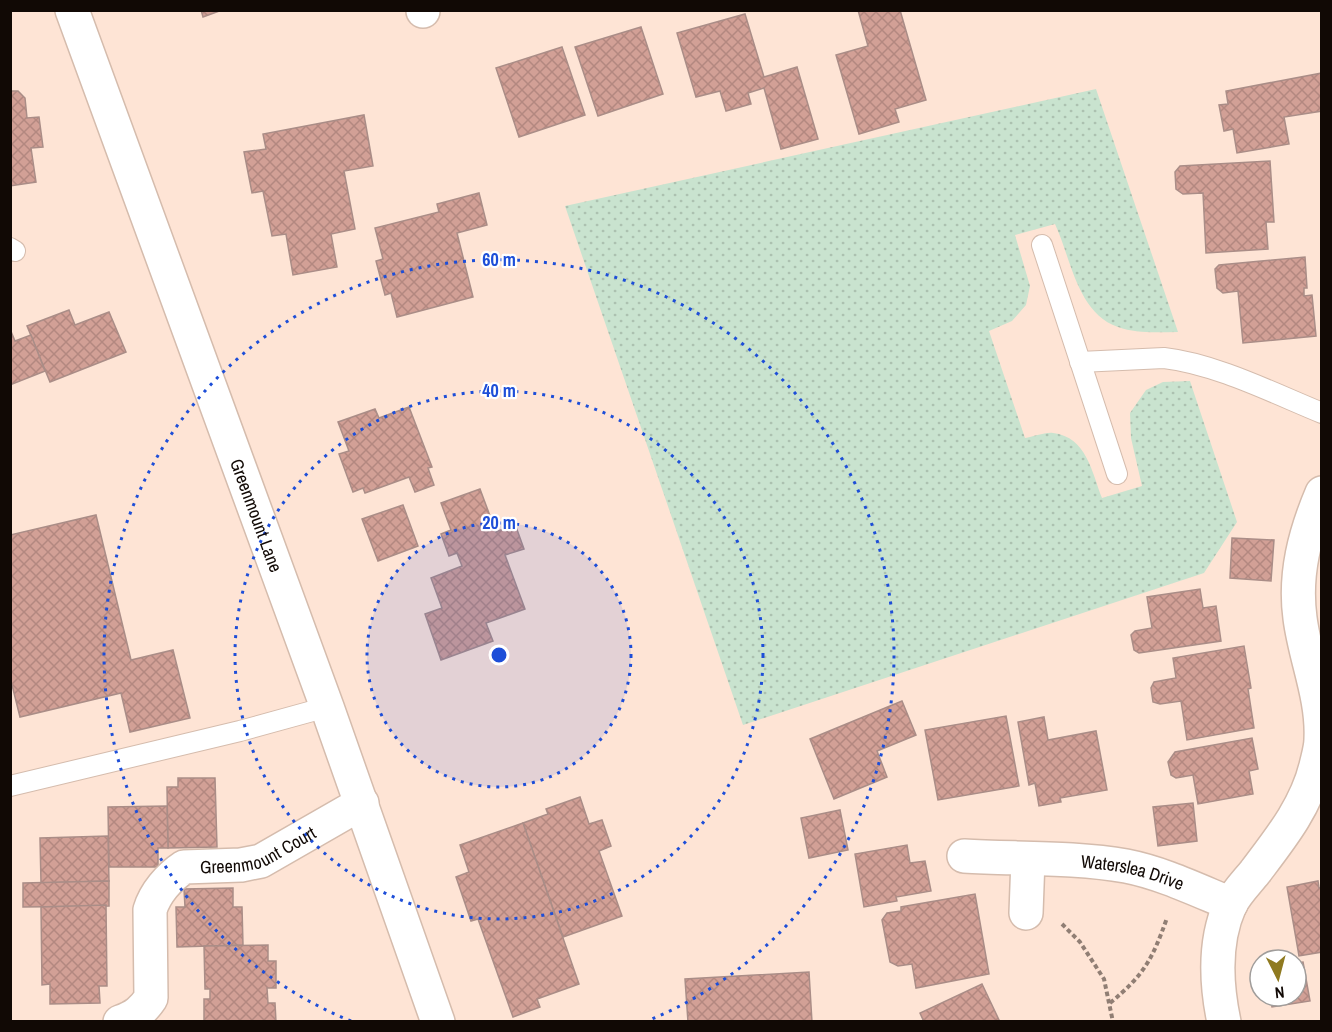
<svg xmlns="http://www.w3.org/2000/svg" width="1332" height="1032" font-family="'Archivo Narrow',sans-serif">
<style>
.grass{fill:url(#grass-dots)}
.building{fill:url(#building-cross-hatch);stroke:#aa8d87;stroke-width:1.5}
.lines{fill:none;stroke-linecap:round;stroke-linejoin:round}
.service-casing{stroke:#d5bcad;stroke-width:22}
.minor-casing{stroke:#d5bcad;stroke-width:36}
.tertiary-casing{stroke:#d5bcad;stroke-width:36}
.path{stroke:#907e74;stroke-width:4;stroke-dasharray:4.5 3;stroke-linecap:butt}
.service{stroke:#fff;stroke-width:20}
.minor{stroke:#fff;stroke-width:33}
.tertiary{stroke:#fff;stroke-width:33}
.ring{fill:none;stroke:#1d4ed8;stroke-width:3;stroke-dasharray:3 6}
.labels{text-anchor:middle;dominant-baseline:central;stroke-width:4.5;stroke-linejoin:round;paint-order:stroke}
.street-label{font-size:18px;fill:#110905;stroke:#fff}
.centre{fill:#1d4ed8;stroke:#fff;stroke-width:3}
.ring-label{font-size:18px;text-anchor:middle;font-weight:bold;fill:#1d4ed8;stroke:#fff;stroke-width:4.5;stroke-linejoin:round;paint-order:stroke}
</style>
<defs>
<pattern id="grass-dots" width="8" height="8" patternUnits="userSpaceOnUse" patternTransform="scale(1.5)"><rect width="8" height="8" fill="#c9e3cf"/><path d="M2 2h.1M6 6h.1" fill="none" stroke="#acc1b0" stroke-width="1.8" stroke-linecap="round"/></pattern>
<pattern id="building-cross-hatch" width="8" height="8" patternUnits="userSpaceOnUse" patternTransform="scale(1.5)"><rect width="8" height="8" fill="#d2a096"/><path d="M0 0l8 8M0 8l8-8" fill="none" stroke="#b38880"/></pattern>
</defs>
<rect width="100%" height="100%" fill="#fee4d5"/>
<path class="grass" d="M1096,89L1178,332C1158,332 1137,334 1118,327C1077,313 1071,258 1055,224L1015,235L1030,286L1026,305L1012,321L989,331L1025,438C1033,437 1045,432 1053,433C1087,437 1092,473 1102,498L1142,486L1131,438L1130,413L1146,390L1163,382L1190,381L1237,522L1204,573L743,725L565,206Z"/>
<g class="building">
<path d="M201,10H222L203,17Z"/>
<path d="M858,10H900L926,100L895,109L899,122L859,134L836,55L868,46Z"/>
<path d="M745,14L764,77L797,67L818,139L781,149L764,88L748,93L751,104L726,111L720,91L696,97L677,33Z"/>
<path d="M641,27L663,94L598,116L575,47Z"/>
<path d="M562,47L585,115L519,137L496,68Z"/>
<path d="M1322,73V111L1284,117L1289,144L1237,153L1233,129L1224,131L1219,105L1228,104L1226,91Z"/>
<path d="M10,91H18L25,98L27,118L39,117L43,147L31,148L36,182L10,186Z"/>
<path d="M364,115L373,166L344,171L355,229L331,234L337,267L293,275L286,234L272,236L263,191L252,193L244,152L266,149L263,134Z"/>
<path d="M1270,161L1274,222H1266L1268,249L1206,253L1203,193L1183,194L1176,189L1175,172L1180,166Z"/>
<path d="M479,193L487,225L457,233L473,297L397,317L391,293L385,295L376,261L383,259L375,228L439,212L437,204Z"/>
<path d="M1305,257L1307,288H1304V296L1312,295L1316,336L1243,343L1238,291L1223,293L1217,288L1215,269L1219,265Z"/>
<path d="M69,310L75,325L109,312L126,352L50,382L27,326Z"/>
<path d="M10,329L15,341L31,335L45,371L10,385Z"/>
<path d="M409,407L432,467L428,468L434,485L415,492L409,477L365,493L363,488L353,492L339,454L349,451L338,422L375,409L379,418Z"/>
<path d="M480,489L496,532L515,524L524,549L505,555L525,609L486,623L493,641L441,660L425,614L442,608L431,578L462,566L457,553L449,556L441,534L451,530L441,503Z"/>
<path d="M403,505L418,546L378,561L362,519Z"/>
<path d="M96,515L131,660L173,650L190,718L130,732L121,693L20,717L10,677V535Z"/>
<path d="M1232,538L1274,540L1271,581L1230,578Z"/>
<path d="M1200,589L1203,608L1216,606L1221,641L1139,653L1134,650L1131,635L1135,631L1152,628L1147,597Z"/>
<path d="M1244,646L1251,688L1248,689L1254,728L1187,740L1181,701L1160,704L1153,702L1151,688L1154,682L1176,678L1173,658Z"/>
<path d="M902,701L916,735L877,751L887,777L834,799L810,739Z"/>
<path d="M1006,716L1019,786L938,800L925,730Z"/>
<path d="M1044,717L1048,740L1096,731L1107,790L1060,798L1061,802L1039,806L1035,783L1029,785L1018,722Z"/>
<path d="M1252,738L1258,769L1249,771L1253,794L1198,804L1193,775L1176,778L1171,775L1168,762L1175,752Z"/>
<path d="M178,778H215L217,847L168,848L167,787H178Z"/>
<path d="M580,797L589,824L602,820L611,846L599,851L622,916L563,937L523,823L548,814L546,809Z"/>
<path d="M1193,803L1197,841L1158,846L1153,807Z"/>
<path d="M167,806L168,848H158V867H109L108,807Z"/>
<path d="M840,810L848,850L809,858L801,818Z"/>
<path d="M523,823L579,984L537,999L540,1007L513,1017L478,919L471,921L456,877L469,872L460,845Z"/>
<path d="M108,836L109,881L41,883L40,838Z"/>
<path d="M907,845L910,863L925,861L931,891L896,897L897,901L864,907L855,854Z"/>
<path d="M109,881V906L23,907V883Z"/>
<path d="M1318,881L1319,888L1322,887V952L1299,956L1287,887Z"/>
<path d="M233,888V907H242L243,945L177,947L176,907H185L184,889Z"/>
<path d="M975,894L989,974L916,988L912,964L898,966L890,962L882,920L887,913L901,911V907Z"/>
<path d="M106,905L107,986H99L100,1003L50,1004V984L42,985L41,907Z"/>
<path d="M268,945V961H276V988H267L268,1003H275L276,1022H204V999H210V989H205L204,946Z"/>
<path d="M1303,962L1310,1001L1272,1007L1270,996H1296V963Z"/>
<path d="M809,972L812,1022H688L685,979Z"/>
<path d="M982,984L1000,1022H924L920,1013Z"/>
</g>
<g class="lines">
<g class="service-casing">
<g id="service">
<path d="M1042,245L1117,474"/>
<path d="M10,248L15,251"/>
<path d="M1080,362L1164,358C1216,364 1273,393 1322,413"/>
<path d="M10,786L240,731L327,707"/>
</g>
</g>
<g class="minor-casing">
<g id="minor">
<path d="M423,10V11"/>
<path id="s1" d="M964,856C1015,859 1076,857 1126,866C1162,873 1197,890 1231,904"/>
<path d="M1026,913L1028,859"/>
<path id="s2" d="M120,1022C135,1017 143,1010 151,998L150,910C155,893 169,877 184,867L241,865L261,861L362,803"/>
<path d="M1224,1022C1216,984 1214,941 1230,905C1236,893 1247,882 1255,872C1280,839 1306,807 1316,766C1318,757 1321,748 1321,739C1323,697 1305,658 1300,618C1294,574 1305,533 1322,493"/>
</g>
</g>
<g class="tertiary-casing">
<g id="tertiary">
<path id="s3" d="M72,10L327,707L438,1022"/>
</g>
</g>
<g class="path">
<path d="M1062,924L1080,942L1104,979L1113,1022"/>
<path d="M1110,1003C1144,975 1152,960 1167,918"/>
</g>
<use href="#service" class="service"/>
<use href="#minor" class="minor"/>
<use href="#tertiary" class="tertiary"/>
</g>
<circle cx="499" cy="655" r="132" fill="#1d4ed8" fill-opacity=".12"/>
<g class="ring">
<circle cx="499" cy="655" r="132"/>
<circle cx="499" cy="655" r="264"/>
<path d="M351 1021A395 395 0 1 1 647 1021"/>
</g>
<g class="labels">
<g class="street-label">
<text stroke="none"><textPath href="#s3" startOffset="538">Greenmount Lane</textPath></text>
<text stroke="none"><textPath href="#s2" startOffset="261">Greenmount Court</textPath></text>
<text stroke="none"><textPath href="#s1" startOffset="170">Waterslea Drive</textPath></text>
</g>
</g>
<circle cx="499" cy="655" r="9" class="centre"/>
<g class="ring-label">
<text x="499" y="266">60 m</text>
<text x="499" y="397">40 m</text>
<text x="499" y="529">20 m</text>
</g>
<rect width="1332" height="1032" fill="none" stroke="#110905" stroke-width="24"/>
<g transform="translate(1278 978) rotate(174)"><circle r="28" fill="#ffffff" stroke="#a09d9b" stroke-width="1.5"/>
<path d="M0-4.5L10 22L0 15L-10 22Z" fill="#8f7a20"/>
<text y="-9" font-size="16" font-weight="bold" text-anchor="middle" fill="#110905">N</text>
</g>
</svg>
